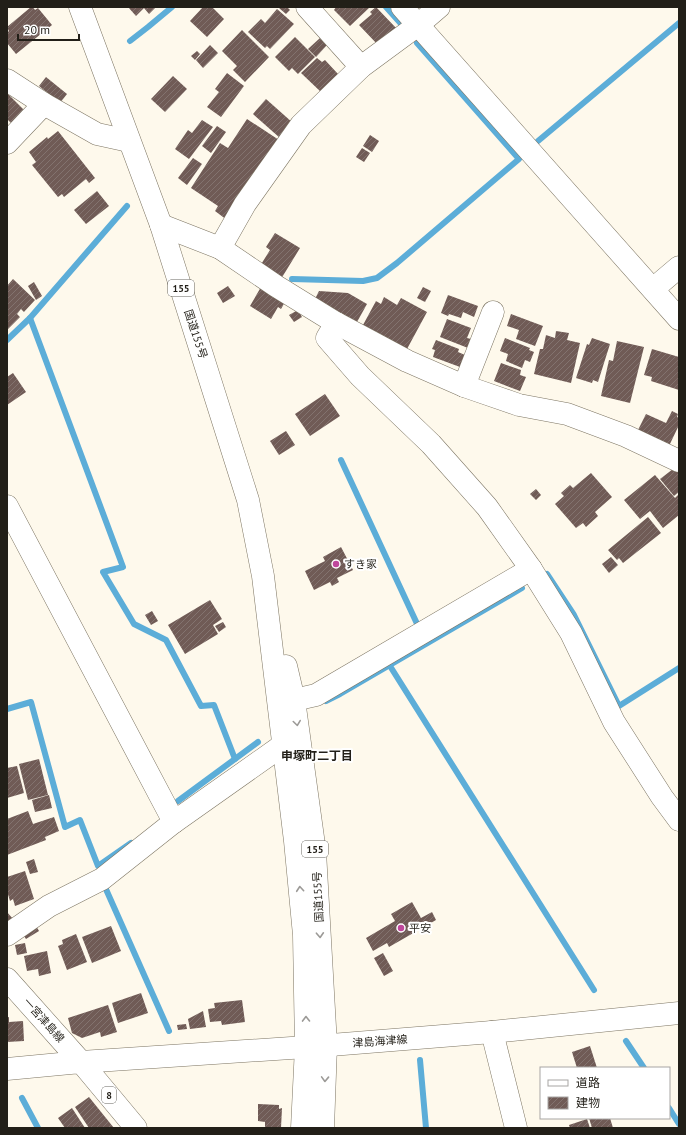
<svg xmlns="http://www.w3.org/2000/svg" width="686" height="1135" font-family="'PT Sans','Noto Sans JP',sans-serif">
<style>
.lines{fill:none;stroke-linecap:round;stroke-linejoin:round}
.stream{stroke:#5cadd8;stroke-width:6}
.building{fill:url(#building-hatch)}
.street-casing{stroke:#7d7563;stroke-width:23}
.secondary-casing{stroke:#7d7563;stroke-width:23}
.primary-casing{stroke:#7d7563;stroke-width:23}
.highway-casing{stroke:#7d7563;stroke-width:23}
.street{stroke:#fff;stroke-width:22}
.secondary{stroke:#fff;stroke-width:22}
.primary{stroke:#fff;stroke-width:22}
.highway{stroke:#fff;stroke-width:22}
.oneway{stroke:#9c9a97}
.poi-dot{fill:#bf479c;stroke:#fff;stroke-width:1.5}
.labels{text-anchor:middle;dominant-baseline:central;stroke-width:4;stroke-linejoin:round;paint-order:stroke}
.shield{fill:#fff;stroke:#64625d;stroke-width:1}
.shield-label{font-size:10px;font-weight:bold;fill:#221f18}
.street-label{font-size:11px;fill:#221f18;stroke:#fff}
.poi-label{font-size:11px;fill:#221f18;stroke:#fff;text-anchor:start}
.neighbourhood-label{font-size:12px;font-weight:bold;fill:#221f18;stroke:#fff}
</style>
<defs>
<pattern id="building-hatch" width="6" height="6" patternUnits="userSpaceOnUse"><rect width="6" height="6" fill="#705b56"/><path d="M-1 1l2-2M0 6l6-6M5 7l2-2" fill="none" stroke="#83736f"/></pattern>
</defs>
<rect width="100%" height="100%" fill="#fef9ec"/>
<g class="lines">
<g class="stream">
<path d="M386,7L403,26"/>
<path d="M130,41L148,27L172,7"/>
<path d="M538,141L679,23"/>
<path d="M292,279L363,281L377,278L397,263L519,159L417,43"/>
<path d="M30,318L123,567L103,572L134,624L166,640L201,706L214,705L235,759"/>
<path d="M7,340L30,318L127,206"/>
<path d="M341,460L419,628"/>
<path d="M547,574L574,615L619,706L679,668"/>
<path d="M390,666L594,990"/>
<path d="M326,701L340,694L522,588"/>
<path d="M7,709L31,702L65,827L80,820L98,866L131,843"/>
<path d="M178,801L258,742"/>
<path d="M105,887L169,1031"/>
<path d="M626,1041L644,1068"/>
<path d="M420,1060L426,1128"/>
<path d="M22,1098L38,1128"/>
<path d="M669,1108L679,1124"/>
</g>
</g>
<g class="building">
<path d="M31,7H33L35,10L38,8L52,25L16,54L7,43V33L9,31L7,27Z"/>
<path d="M128,7H156L149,14L144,8L136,16Z"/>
<path d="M203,7H212L224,19L207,37L190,21Z"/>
<path d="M280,7H287L290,10L286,14L279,8Z"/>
<path d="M336,7H370L350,26L334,10Z"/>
<path d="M376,7L396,28L378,45L359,25L372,14L370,12Z"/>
<path d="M277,9L294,24L270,49L267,46L265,48L248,32L261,19L265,23Z"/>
<path d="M242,30L269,57L245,82L233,70L237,66L222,51Z"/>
<path d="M295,37L315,57L298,74L292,68L289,71L275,57Z"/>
<path d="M320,38L327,45L316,57L308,49Z"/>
<path d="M210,45L218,53L203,68L196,60Z"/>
<path d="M197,51L200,54L195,60L191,56Z"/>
<path d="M317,58L322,62L325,60L338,74L322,93L301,73Z"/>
<path d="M227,73L244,86L221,117L207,107L219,92L215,89Z"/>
<path d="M173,76L187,89L165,112L151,99Z"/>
<path d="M46,77L67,94L60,103L39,86Z"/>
<path d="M7,93L24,110L11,123L7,119Z"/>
<path d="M266,99L293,123L280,138L253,114Z"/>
<path d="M247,119L279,140L227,220L215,211L218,206L191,188L220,143L228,148Z"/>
<path d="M202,120L213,127L189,159L175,149L188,130L192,133Z"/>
<path d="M217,126L226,132L211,153L202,146Z"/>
<path d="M58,131L95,178L89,183L86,179L64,197L62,194L58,197L32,165L36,162L29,152L47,137L48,139Z"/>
<path d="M370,135L379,141L372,152L363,146Z"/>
<path d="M362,148L370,153L364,162L356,157Z"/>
<path d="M193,158L202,164L187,185L178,178Z"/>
<path d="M97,191L109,206L86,224L74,210Z"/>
<path d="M275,233L300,248L281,279L260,266L270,250L266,247Z"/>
<path d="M13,279L35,300L24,312L21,309L17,314L20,317L7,330V286Z"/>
<path d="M34,282L42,296L36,300L28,286Z"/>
<path d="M228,286L235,296L223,303L217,293Z"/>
<path d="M261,287L285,302L281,309L278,307L271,319L250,306Z"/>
<path d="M423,287L431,291L425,302L417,298Z"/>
<path d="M319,291L348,293L367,304L357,322L315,299Z"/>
<path d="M448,295L478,306L474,317L463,312L461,318L449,314L448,316L441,313Z"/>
<path d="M384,297L397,305L401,298L427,312L407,349L363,325L376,301L381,304Z"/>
<path d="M298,310L302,317L294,322L289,315Z"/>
<path d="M511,314L543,326L535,346L516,339L519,330L507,326Z"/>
<path d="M447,319L471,328L467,338L471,339L468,348L440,337Z"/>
<path d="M556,331L569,333L567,340L580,343L571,383L534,374L540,349H543L546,335L555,338Z"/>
<path d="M505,338L530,348L529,350L534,352L530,362L525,360L522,368L506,361L508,354L500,351Z"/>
<path d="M592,338L610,344L598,382L593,380L592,383L576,378L587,344L589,345Z"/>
<path d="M436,340L459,349L458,352L465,355L460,367L433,357L435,350L432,349Z"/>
<path d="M617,341L644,347L630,403L601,396L609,360L613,361Z"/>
<path d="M652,349L679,357V390L651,381L652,377L644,375Z"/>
<path d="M501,363L521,370L520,375L526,377L520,391L494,381Z"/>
<path d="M13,373L26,392L7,405V377Z"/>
<path d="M325,394L340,416L310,436L295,414Z"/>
<path d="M672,411L678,414L677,417L679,418V425L669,446L637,432L646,414L666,423Z"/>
<path d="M286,431L295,445L279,455L270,441Z"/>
<path d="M673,469L679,471V492L674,496L660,479Z"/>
<path d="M591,473L612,497L595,512L598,516L586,527L583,523L576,528L555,504L564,496L561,493L570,485L573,488Z"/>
<path d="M655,475L675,498L679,494V515L663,528L650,511L640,519L624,500Z"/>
<path d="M536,489L541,495L536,500L530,494Z"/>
<path d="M648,517L661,533L623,563L619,558L617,560L608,550Z"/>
<path d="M341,547L353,570L337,578L339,582L332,586L330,582L314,590L305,571L325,561L323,557Z"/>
<path d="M611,557L618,565L609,573L602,564Z"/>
<path d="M210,600L222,619L213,625L218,634L185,654L168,625Z"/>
<path d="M152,611L158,621L151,625L145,615Z"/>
<path d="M223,622L226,627L219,632L215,626Z"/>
<path d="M39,759L48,795L28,800L19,764Z"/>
<path d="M17,766L24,793L7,798V768Z"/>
<path d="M49,795L52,808L35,812L32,800Z"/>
<path d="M28,811L33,824L54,817L59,831L45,837L46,840L7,855V819Z"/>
<path d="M34,859L38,872L30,874L26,862Z"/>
<path d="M25,871L34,899L15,906L13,899L10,901L7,891V877Z"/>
<path d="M412,902L421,918L432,912L436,920L389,947L387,943L373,951L366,938L395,921L391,914Z"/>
<path d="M7,912L13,919L7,925Z"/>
<path d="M35,924L39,931L26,939L22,933Z"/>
<path d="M111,926L121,951L92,963L82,937Z"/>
<path d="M76,934L87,962L67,970L58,946L63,944L62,940Z"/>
<path d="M25,943L27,953L17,955L15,945Z"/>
<path d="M47,951L51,973L39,976L38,969L27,971L24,956Z"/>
<path d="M383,953L393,971L384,976L374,958Z"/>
<path d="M141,993L148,1013L118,1023L112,1003Z"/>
<path d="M242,1000L245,1022L222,1025L221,1021L210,1022L208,1009L215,1008L214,1003Z"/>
<path d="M108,1005L117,1032L101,1037L100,1032L82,1038L72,1033L68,1018Z"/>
<path d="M203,1011L206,1027L190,1029L188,1019Z"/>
<path d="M7,1017H9V1022L23,1021L24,1041L7,1042Z"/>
<path d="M186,1024L187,1029L178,1030L177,1025Z"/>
<path d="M590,1046L597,1068H577L572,1052Z"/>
<path d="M89,1097L114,1128H89L75,1107Z"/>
<path d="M258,1104L279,1105V1109L282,1108L281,1128H265V1122L258,1121Z"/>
<path d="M72,1108L85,1128H65L58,1118Z"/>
<path d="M589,1118H610L613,1128H592Z"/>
<path d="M587,1119L590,1128H570L569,1125Z"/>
</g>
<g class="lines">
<g class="street-casing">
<g id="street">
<path d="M307,7L361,67"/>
<path d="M402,7L679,319"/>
<path d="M7,80L44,104L97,134L129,141"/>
<path d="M7,143L44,104"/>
<path d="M161,225L220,248L276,286L336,323L407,361L464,386L519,405L567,414L626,436L679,461"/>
<path d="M220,248L245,204L301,125L361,67L418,25L439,7"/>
<path d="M653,289L679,267"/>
<path d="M336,323L327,338L360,376L431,444L487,507L531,569L571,633L614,722L662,797L679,820"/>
<path d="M464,386L493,312"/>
<path d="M7,506L174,822"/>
<path d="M294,700L316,695L531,569"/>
<path d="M7,935L49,906L102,879L174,822L283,745"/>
<path d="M492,1032L516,1128"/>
</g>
</g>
<g class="secondary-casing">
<path id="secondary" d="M7,979L81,1062L306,1047L492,1032L679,1013"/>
</g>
<g class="primary-casing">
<path id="primary" d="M7,1069L81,1062L136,1128"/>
</g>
<g class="highway-casing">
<g id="highway">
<path d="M80,7L161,225L248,500L263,576L295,841L304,935L306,1047L302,1128"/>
<path d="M286,666L294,700L315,852L326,1045L323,1128"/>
</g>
</g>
<use href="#street" class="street"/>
<use href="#secondary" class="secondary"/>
<use href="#primary" class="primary"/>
<use href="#highway" class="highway"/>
</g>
<defs><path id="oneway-chevron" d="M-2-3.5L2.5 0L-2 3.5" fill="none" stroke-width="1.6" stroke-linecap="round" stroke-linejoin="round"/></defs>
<g class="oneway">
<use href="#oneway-chevron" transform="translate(297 723) rotate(82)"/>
<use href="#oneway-chevron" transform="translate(300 889) rotate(-95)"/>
<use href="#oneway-chevron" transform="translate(320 935) rotate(87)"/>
<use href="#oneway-chevron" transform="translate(306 1019) rotate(-91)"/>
<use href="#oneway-chevron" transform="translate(325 1079) rotate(92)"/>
</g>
<g class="poi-dot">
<circle cx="336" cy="564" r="4"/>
<circle cx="401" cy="928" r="4"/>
</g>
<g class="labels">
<g class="shield">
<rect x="168" y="280" width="26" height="16" rx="3"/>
<rect x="302" y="841" width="26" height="16" rx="3"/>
<rect x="102" y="1087" width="14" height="16" rx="3"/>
</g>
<g class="shield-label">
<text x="181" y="288">155</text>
<text x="315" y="849">155</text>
<text x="109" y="1095">8</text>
</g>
<g class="street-label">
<text transform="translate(196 334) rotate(72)">国道155号</text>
<text transform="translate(318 897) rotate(-93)">国道155号</text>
<text transform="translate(44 1020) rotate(48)">一宮津島線</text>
<text transform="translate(380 1041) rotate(-4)">津島海津線</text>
</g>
<g class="poi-label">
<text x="344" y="564">すき家</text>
<text x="409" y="928">平安</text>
</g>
<g class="neighbourhood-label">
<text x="317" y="755">申塚町二丁目</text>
</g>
</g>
<rect width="686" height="1135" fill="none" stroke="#221f18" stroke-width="16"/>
<rect x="540" y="1067" width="130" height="52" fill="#ffffff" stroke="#a7a5a3"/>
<rect x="548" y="1080" width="20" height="6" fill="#ffffff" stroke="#a7a5a3"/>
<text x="576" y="1087" font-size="12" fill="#221f18">道路</text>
<rect x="548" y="1097" width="20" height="12" fill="url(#building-hatch)" stroke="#a7a5a3"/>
<text x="576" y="1107" font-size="12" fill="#221f18">建物</text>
<path d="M18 34v6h61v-6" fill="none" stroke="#221f18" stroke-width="2"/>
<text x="24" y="34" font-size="12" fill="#221f18" stroke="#ffffff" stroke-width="3" paint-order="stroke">20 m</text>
</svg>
